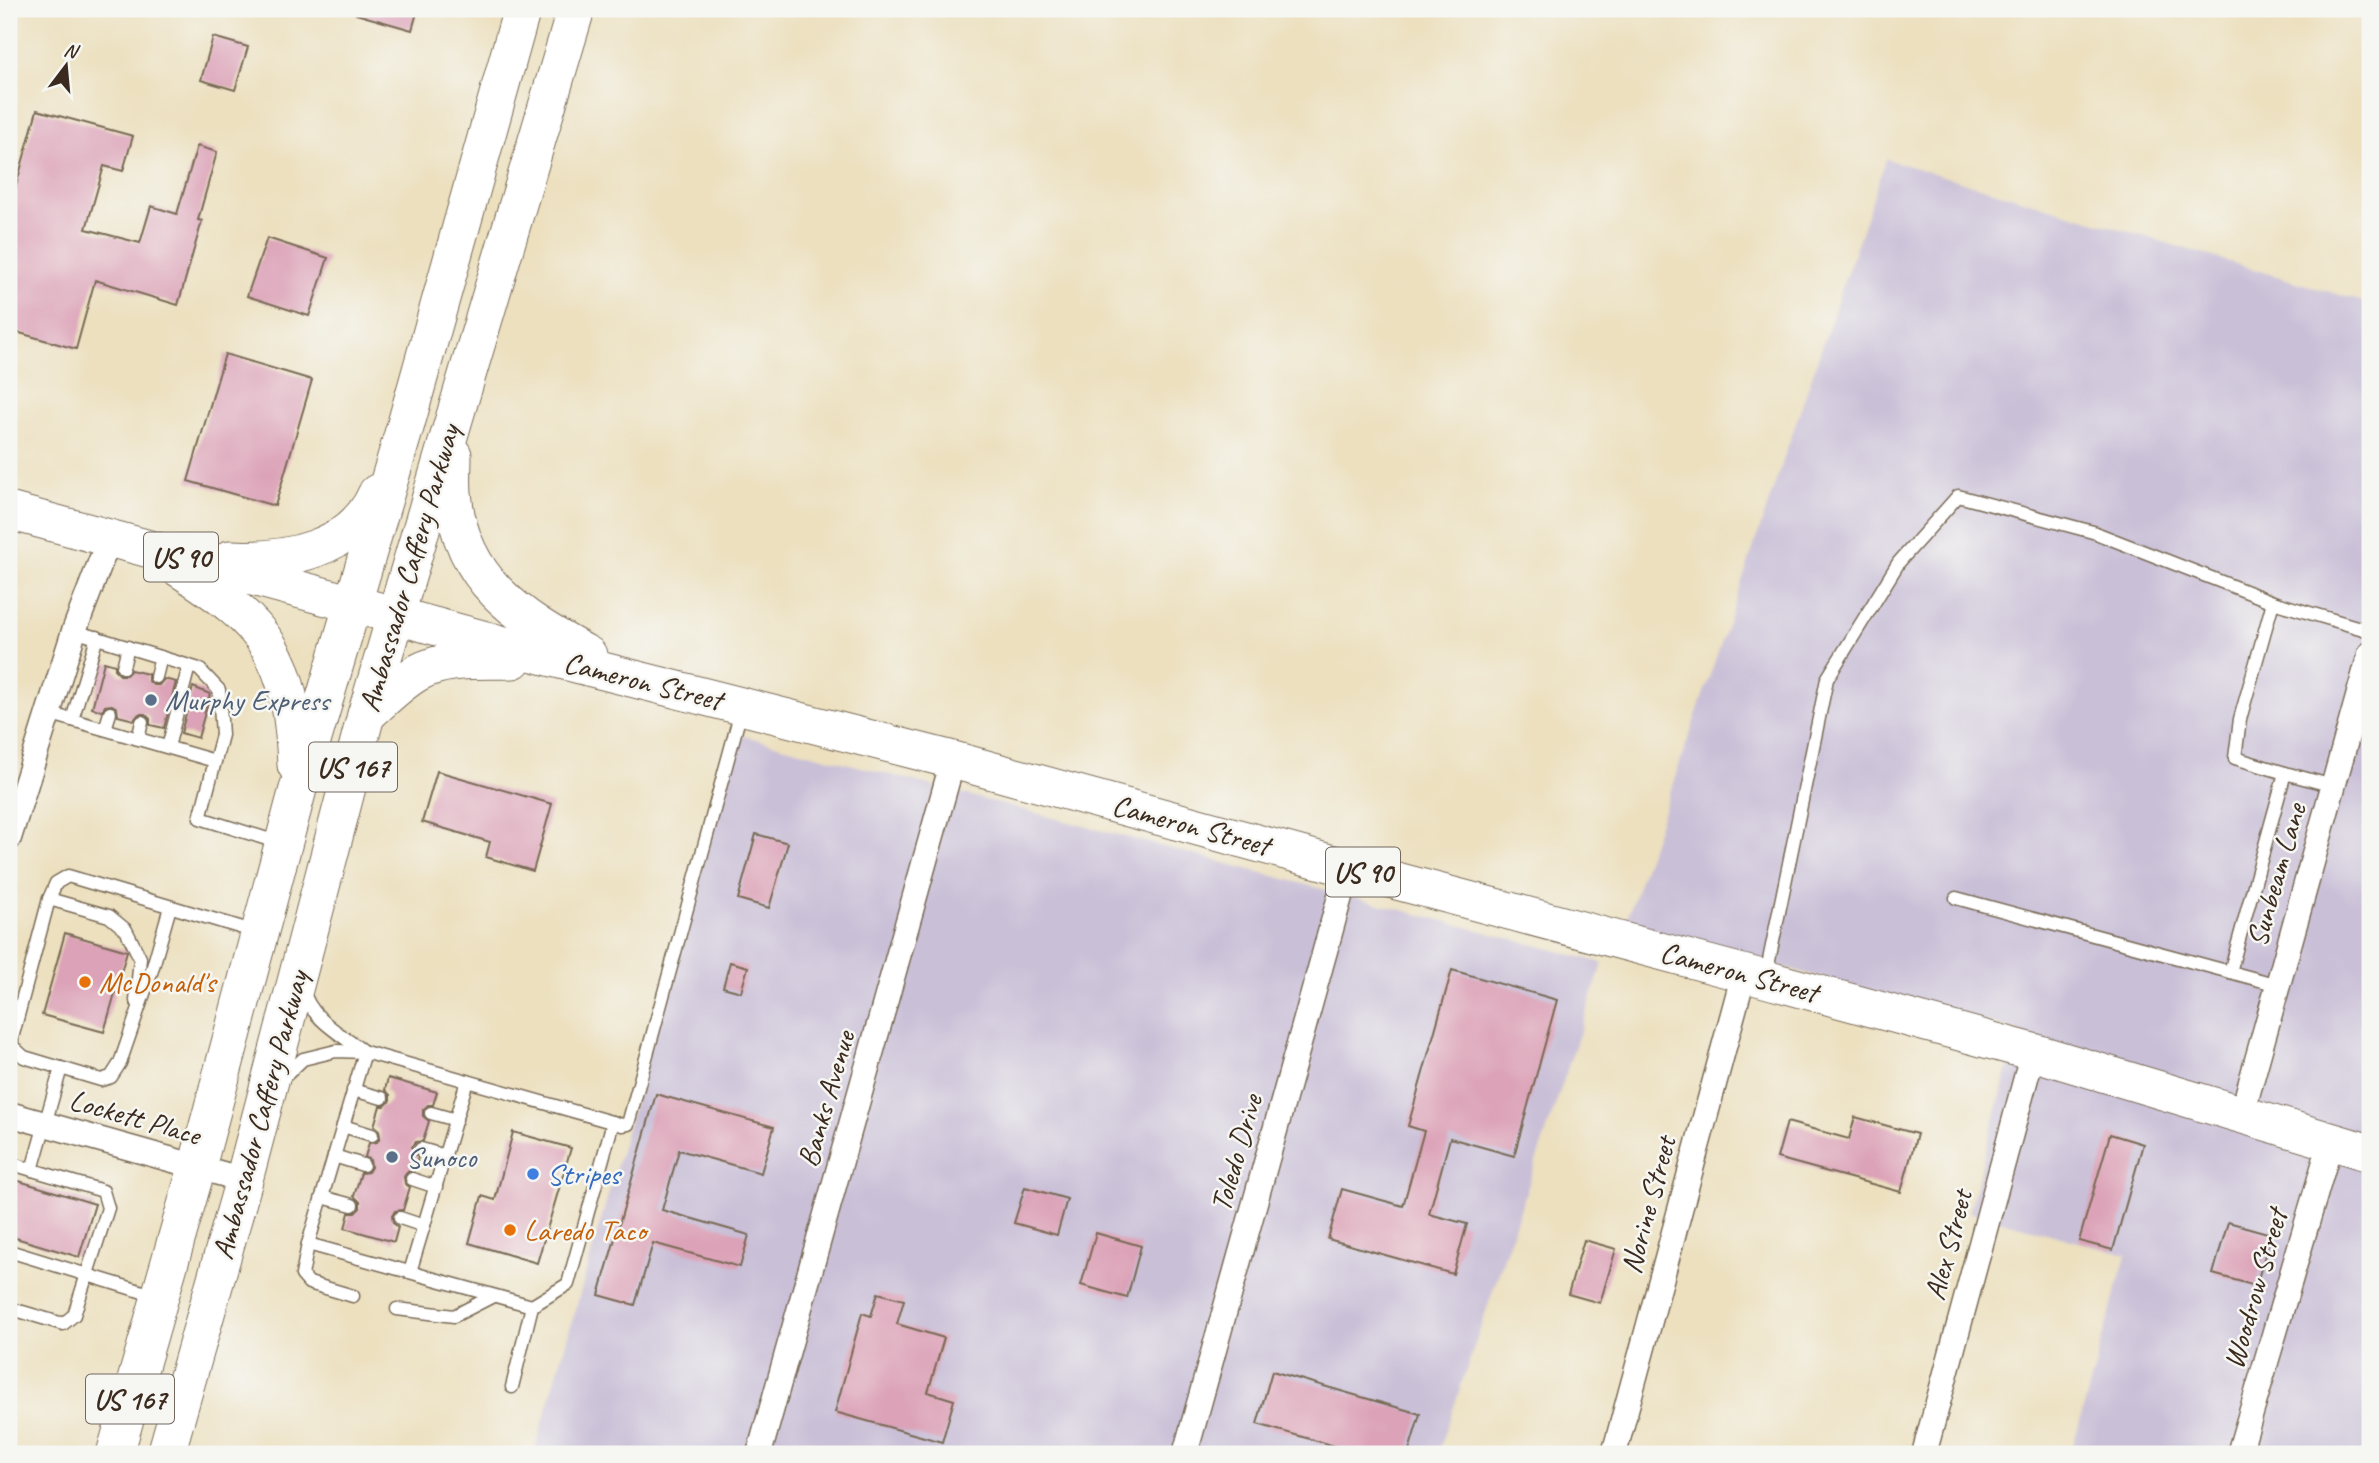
<svg xmlns="http://www.w3.org/2000/svg" width="2379" height="1463" font-family="Caveat,sans-serif">
<style>
.industrial{fill:#c9bfd7}
.building{fill:#dca2b7}
.lines{fill:none;stroke-linecap:round;stroke-linejoin:round}
.service-casing{stroke:#796a56;stroke-width:15}
.minor-casing{stroke:#796a56;stroke-width:27}
.primary-casing{stroke:#796a56;stroke-width:39}
.service{stroke:#fff;stroke-width:12}
.minor{stroke:#fff;stroke-width:24}
.primary{stroke:#fff;stroke-width:37}
.service-dot{fill:#5c6f8a;stroke:#f6f6f2;stroke-width:2.5}
.food-dot{fill:#e8710a;stroke:#f6f6f2;stroke-width:2.5}
.shop-dot{fill:#3f7fe0;stroke:#f6f6f2;stroke-width:2.5}
.labels{text-anchor:middle;dominant-baseline:central;stroke-width:5;stroke-linejoin:round;paint-order:stroke}
.shield{fill:#f6f6f2;stroke:#73675e;stroke-width:2}
.shield-label{font-size:28px;font-weight:bold;fill:#3b2a1e}
.street-label{font-size:30px;fill:#3b2a1e;stroke:#f6f6f2}
.service-label{font-size:30px;fill:#4e5e75;stroke:#f6f6f2;text-anchor:start}
.food-label{font-size:30px;fill:#c56008;stroke:#f6f6f2;text-anchor:start}
.shop-label{font-size:30px;fill:#366cbe;stroke:#f6f6f2;text-anchor:start}
</style>
<rect width="100%" height="100%" fill="#f6f6f2"/>
<filter id="ink" filterUnits="userSpaceOnUse"><feTurbulence type="fractalNoise" baseFrequency=".0143" numOctaves="2"/><feDisplacementMap in="SourceGraphic" scale="14" xChannelSelector="R" yChannelSelector="G"/><feConvolveMatrix kernelMatrix="1 2 1 2 8 2 1 2 1" color-interpolation-filters="sRGB"/></filter>
<filter id="wash" filterUnits="userSpaceOnUse"><feTurbulence type="fractalNoise" baseFrequency=".00686" numOctaves="4" result="noise"/><feDisplacementMap in="SourceGraphic" scale="28" xChannelSelector="R" yChannelSelector="G"/><feGaussianBlur stdDeviation="1.57" result="paint"/><feColorMatrix in="noise" values="0 0 0 0 0 0 0 0 0 0 0 0 0 0 0 0 0 1.4 0 .05"/><feComposite in="paint" operator="in"/></filter>
<g filter="url(#wash)">
<rect width="100%" height="100%" fill="#ece0bf"/>
<g class="industrial">
<path d="M1886,159L2370,304V1454H2088L2072,1450L2126,1255L1969,1212L2018,1031L1625,924Z"/>
<path d="M740,735L1603,963L1438,1454H534Z"/>
</g>
<g id="blocks">
<g class="building">
<path d="M356,9H418L412,30L356,14Z"/>
<path d="M213,37L248,47L235,90L201,80Z"/>
<path d="M37,110L133,136L123,171L104,166L86,229L140,243L151,206L177,214L197,146L217,152L198,220L202,221L178,305L95,280L76,349L9,330V211Z"/>
<path d="M267,238L328,258L309,316L247,296Z"/>
<path d="M225,354L312,380L275,506L188,481Z"/>
<path d="M104,662L115,665V670L120,675H126L131,670L148,674V680L153,685H159L164,679L176,682L164,728L150,725V719L145,714H139L134,720L118,716L117,708L112,705L105,706L102,711L92,708Z"/>
<path d="M193,687L210,694L198,738L181,733Z"/>
<path d="M437,771L552,804L533,871L486,857L490,842L422,822Z"/>
<path d="M756,834L788,843L769,908L738,899Z"/>
<path d="M65,933L127,951L104,1032L42,1015Z"/>
<path d="M730,962L748,967L741,992L723,987Z"/>
<path d="M1452,970L1557,1000L1514,1156L1450,1138L1429,1214L1467,1224L1453,1274L1328,1239L1342,1189L1403,1206L1424,1131L1408,1126Z"/>
<path d="M388,1078L437,1092L433,1105H428L423,1110V1116L429,1121L423,1141L416,1142L412,1147L414,1154L418,1157L414,1171L407,1172L404,1177L405,1184L410,1187L403,1210L395,1211L392,1216L393,1223L398,1227L394,1242L345,1228L349,1213H355L360,1208V1202L354,1196L361,1173L368,1172L371,1167L370,1160L365,1157L369,1143L377,1142L380,1137L379,1130L374,1126L380,1106H385L390,1101V1095L385,1090Z"/>
<path d="M656,1094L774,1127L761,1173L679,1150L662,1210L749,1235L740,1267L653,1243L635,1305L599,1295Z"/>
<path d="M1855,1117L1917,1134L1901,1192L1777,1158L1787,1122L1849,1139Z"/>
<path d="M513,1132L571,1148L537,1263L469,1243L482,1196L495,1200Z"/>
<path d="M2110,1134L2143,1144L2113,1250L2079,1241Z"/>
<path d="M9,1178L95,1204L79,1257L9,1236Z"/>
<path d="M1025,1187L1067,1199L1057,1235L1014,1223Z"/>
<path d="M2228,1222L2271,1234L2256,1286L2213,1274Z"/>
<path d="M1096,1233L1141,1246L1127,1298L1081,1285Z"/>
<path d="M1584,1240L1616,1249L1600,1303L1568,1294Z"/>
<path d="M878,1293L904,1300L897,1324L944,1338L928,1392L954,1400L942,1442L835,1412L862,1313L871,1316Z"/>
<path d="M1272,1371L1420,1414L1408,1454H1363L1257,1424Z"/>
</g>
</g>
</g>
<g filter="url(#ink)">
<use href="#blocks" fill-opacity="0" stroke="#796a56" stroke-width="2"/>
<g class="lines">
<g class="service-casing">
<g id="service">
<path d="M74,631L199,669L219,690L222,735L200,818L280,843"/>
<path d="M123,667L128,647"/>
<path d="M156,677L161,657"/>
<path d="M48,713L215,761"/>
<path d="M72,720L97,637"/>
<path d="M105,729L110,713"/>
<path d="M138,739L142,722"/>
<path d="M168,747L189,666"/>
<path d="M2285,773L2235,758L2240,719L2273,602L2370,631"/>
<path d="M1956,898L2278,985"/>
<path d="M49,899L109,916L126,930L140,958L136,1001"/>
<path d="M170,907L152,970L120,1063L111,1077L101,1080L24,1057L12,1046V1038L49,899L56,883L68,876L256,932"/>
<path d="M2230,972L2285,773L2333,786"/>
<path d="M1766,975L1827,679L1899,562L1958,496L2093,532L2273,602"/>
<path d="M303,989C309,1018 342,1035 364,1052"/>
<path d="M365,1052L308,1244L532,1306"/>
<path d="M282,1079L303,1059L336,1051L365,1052L622,1125L628,1124L741,711"/>
<path d="M353,1090L382,1098"/>
<path d="M431,1113L456,1120"/>
<path d="M343,1126L372,1135"/>
<path d="M421,1149L445,1156"/>
<path d="M334,1156L363,1165"/>
<path d="M9,1163L103,1191L108,1208L74,1315L63,1324L9,1308"/>
<path d="M32,1170L61,1068"/>
<path d="M412,1179L436,1187"/>
<path d="M322,1197L352,1205"/>
<path d="M400,1218L424,1226"/>
<path d="M308,1244L302,1275L309,1283L353,1296"/>
<path d="M9,1251L156,1296"/>
<path d="M410,1272L467,1081"/>
<path d="M397,1309L454,1316L493,1296"/>
<path d="M512,1387L532,1306L568,1284L613,1122"/>
</g>
</g>
<g class="minor-casing">
<g id="minor">
<path d="M9,838L74,631L110,537"/>
<path d="M9,1114L244,1180"/>
<path d="M2242,1114L2370,654"/>
<path d="M759,1454L953,760"/>
<path d="M1185,1454L1348,868"/>
<path d="M1614,1454L1744,973"/>
<path d="M1924,1454L2033,1052"/>
<path d="M2239,1454L2331,1141"/>
</g>
</g>
<g class="primary-casing">
<g id="primary">
<path d="M453,455C453,467 452,480 453,493C460,581 518,616 588,655"/>
<path d="M9,511L556,659L953,760L1348,868L1765,979L2033,1052L2370,1153"/>
<path d="M230,559C285,562 353,550 377,493"/>
<path d="M177,567C268,625 291,655 296,765"/>
<path d="M366,715C382,701 398,684 417,673C445,657 481,661 513,660"/>
<path d="M115,1454L197,1167L298,789L406,424L522,9"/>
<path d="M166,1454L244,1180L366,715L576,9"/>
</g>
</g>
<use href="#service" class="service"/>
<use href="#minor" class="minor"/>
<use href="#primary" class="primary"/>
</g>
</g>
<g class="service-dot">
<circle cx="151" cy="700" r="7"/>
<circle cx="392" cy="1157" r="7"/>
</g>
<g class="food-dot">
<circle cx="85" cy="982" r="7"/>
<circle cx="510" cy="1230" r="7"/>
</g>
<circle class="shop-dot" cx="533" cy="1174" r="7"/>
<g class="labels">
<g class="shield">
<rect x="144" y="532.5" width="74" height="49" rx="5"/>
<rect x="309" y="742.5" width="88" height="49" rx="5"/>
<rect x="1326" y="847.5" width="74" height="49" rx="5"/>
<rect x="86" y="1374.5" width="88" height="49" rx="5"/>
</g>
<g class="shield-label">
<text x="181" y="557">US 90</text>
<text x="353" y="767">US 167</text>
<text x="1363" y="872">US 90</text>
<text x="130" y="1399">US 167</text>
</g>
<g class="street-label">
<text transform="translate(409 568) rotate(-74)">Ambassador Caffery Parkway</text>
<text transform="translate(643 681) rotate(14)">Cameron Street</text>
<text transform="translate(1191 825) rotate(15)">Cameron Street</text>
<text transform="translate(2276 875) rotate(-74)">Sunbeam Lane</text>
<text transform="translate(1739 972) rotate(15)">Cameron Street</text>
<text transform="translate(826 1099) rotate(-74)">Banks Avenue</text>
<text transform="translate(260 1115) rotate(-75)">Ambassador Caffery Parkway</text>
<text transform="translate(135 1117) rotate(16)">Lockett Place</text>
<text transform="translate(1236 1153) rotate(-74)">Toledo Drive</text>
<text transform="translate(1648 1205) rotate(-75)">Norine Street</text>
<text transform="translate(1948 1245) rotate(-75)">Alex Street</text>
<text transform="translate(2255 1289) rotate(-74)">Woodrow Street</text>
</g>
<g class="service-label">
<text x="165" y="700">Murphy Express</text>
<text x="406" y="1157">Sunoco</text>
</g>
<g class="food-label">
<text x="99" y="982">McDonald's</text>
<text x="524" y="1230">Laredo Taco</text>
</g>
<g class="shop-label">
<text x="547" y="1174">Stripes</text>
</g>
</g>
<rect width="2379" height="1463" fill="none" stroke="#f6f6f2" stroke-width="35"/>
<g transform="translate(66 66) rotate(16)" stroke="#f6f6f2" stroke-width="5" paint-order="stroke">
<path d="M0-5L12 26L0 18L-12 26Z" fill="#3b2a1e"/>
<text y="-10" font-size="19" font-weight="bold" text-anchor="middle" fill="#3b2a1e">N</text>
</g>
</svg>
